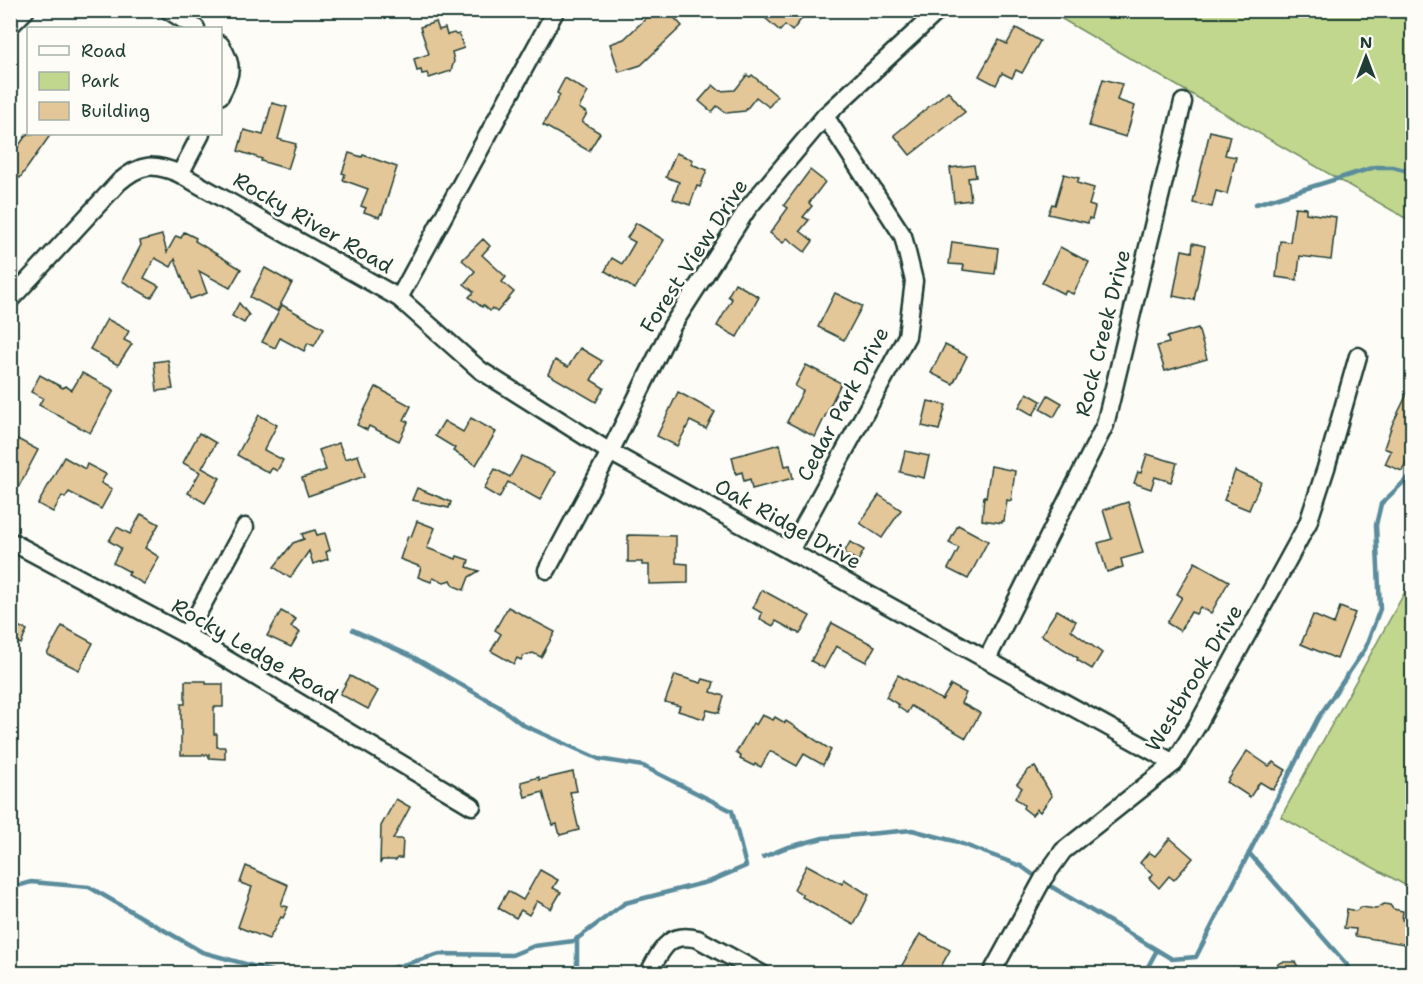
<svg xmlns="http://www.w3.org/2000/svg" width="1423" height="984" font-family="'Shantell Sans',sans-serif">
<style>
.green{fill:#c0d78d;stroke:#708a60;stroke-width:1.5}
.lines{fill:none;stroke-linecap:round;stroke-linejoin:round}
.stream{stroke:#5a8c9c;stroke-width:4.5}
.building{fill:#e4c798;stroke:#1f3d34;stroke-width:1.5}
.minor-casing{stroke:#1f3d34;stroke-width:21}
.minor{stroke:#fdfcf7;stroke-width:16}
.labels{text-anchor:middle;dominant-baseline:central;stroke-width:5;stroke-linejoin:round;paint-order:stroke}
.street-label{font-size:21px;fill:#1f3d34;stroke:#fdfcf7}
</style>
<rect width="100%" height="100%" fill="#fdfcf7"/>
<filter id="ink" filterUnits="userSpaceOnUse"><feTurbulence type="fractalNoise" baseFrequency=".0167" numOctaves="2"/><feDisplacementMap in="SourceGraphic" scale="12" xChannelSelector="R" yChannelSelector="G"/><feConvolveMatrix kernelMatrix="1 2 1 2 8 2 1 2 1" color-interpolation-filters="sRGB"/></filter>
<g filter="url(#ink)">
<g class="green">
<path d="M1048,11H1412V222Z"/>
<path d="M1412,579V889L1281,817Z"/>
</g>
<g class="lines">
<g class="stream">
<path d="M1256,204L1375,167H1393L1412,172"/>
<path d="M353,630L413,657L498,706L523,725L599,759L643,766L732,811L746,866L711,881L625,903L574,941L534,946L512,955L440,954L372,974"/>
<path d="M1249,853L1348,966L1350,974"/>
<path d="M763,857L785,848L823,838L912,830L954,841L1021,866L1032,874"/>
<path d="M1052,887L1172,959L1196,957L1318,718L1365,649L1380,609L1376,525L1381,504L1412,474"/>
<path d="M10,888L31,882L89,887L202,952L282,974"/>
<path d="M577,974V938"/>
<path d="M1144,974L1157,950"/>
</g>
</g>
<g class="building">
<path d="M655,10H667L682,26L641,65L619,72L610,44L624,39Z"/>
<path d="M756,10H795L803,17L792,31L785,25L780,31Z"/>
<path d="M436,22L439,30L445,28L447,35L454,33L456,35L459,34L464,48L452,52L454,61L451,71L429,78L427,73L422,74L421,70L417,71L414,59L429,54L420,27Z"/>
<path d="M1016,28L1040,41L1022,73L1016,70L1012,78L1002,73L996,85L979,76L999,40L1007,44Z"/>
<path d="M747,75L750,77L752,75L777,96L769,107L756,97L745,111L726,113L717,106L712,112L699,101L713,85L720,91L735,90Z"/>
<path d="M565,78L588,92L579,108L587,113L582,122L600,133L589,151L543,125L560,95L557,93Z"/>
<path d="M1103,79L1122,84L1117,100L1135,106L1126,137L1089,126Z"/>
<path d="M948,91L965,112L910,155L894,135Z"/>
<path d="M272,103L287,107L278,139L296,144L288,169L261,161L262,159L238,151L244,130L263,135Z"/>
<path d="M1210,131L1230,136L1225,155L1236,157L1227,194L1216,191L1212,207L1193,203Z"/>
<path d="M27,134H51L20,178L10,171V158Z"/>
<path d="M349,153L362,157L363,155L397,167L382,214L381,213L379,217L364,212L366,208L361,206L368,189L343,180L345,174L342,173Z"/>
<path d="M676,153L693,160L691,164L707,170L700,187L697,186L690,205L673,199L679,182L666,177Z"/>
<path d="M974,165L976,177L968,178L971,200L954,202L950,168Z"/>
<path d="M810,170L825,182L809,203L812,206L803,217L809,220L800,231L813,241L805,252L787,238L783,243L770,233L788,208L784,205Z"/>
<path d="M1064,174L1079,178L1077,183L1094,188L1089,205L1095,207L1092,219L1089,218L1088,223L1048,214L1052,204L1055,205Z"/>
<path d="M1295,207L1306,208V213L1336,217L1331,260L1300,256L1297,280L1276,277L1280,241L1290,242Z"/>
<path d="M636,223L664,240L635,289L605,271L612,258L622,264L635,242L627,238Z"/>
<path d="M184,232L196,238L195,241L241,269L230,288L199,271L207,293L190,299L175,259L171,267L155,258L144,278L159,286L151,298L122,281L141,245L140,241L162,235L167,252L176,236L181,238Z"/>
<path d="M483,239L490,246L482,255L506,277L502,282L514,292L497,312L492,308L490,311L483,305L482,307L469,297L474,292L464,284L475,271L462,260Z"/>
<path d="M952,242L998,248L995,274L963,270L964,265L949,264Z"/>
<path d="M1193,243L1205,246L1194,300L1173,296L1182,250L1192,252Z"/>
<path d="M1060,247L1089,262L1073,294L1066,291L1064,294L1042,283Z"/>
<path d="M265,268L292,283L277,311L250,297Z"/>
<path d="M735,283L759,297L737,337L717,326L732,299L728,296Z"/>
<path d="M835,293L862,306L844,340L818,327Z"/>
<path d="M239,303L249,315L244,323L232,316Z"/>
<path d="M282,305L324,328L314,346L308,343L304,351L280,338L275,348L262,342Z"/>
<path d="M107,319L129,331L124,340L132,344L118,365L90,349Z"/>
<path d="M1198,328L1207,359L1165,371L1157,346L1169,343L1167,337Z"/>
<path d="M945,345L967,356L953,384L931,373Z"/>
<path d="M580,348L602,361L591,380L604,388L596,402L548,374L555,360L568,367Z"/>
<path d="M168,360L173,389L157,391L154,362Z"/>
<path d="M806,365L841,383L815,437L787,422L803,391L795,386Z"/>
<path d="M82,373L114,390L90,433L39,405L43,398L31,392L40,375L63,388L65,386L72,390Z"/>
<path d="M1413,382V447L1402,471L1385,464L1391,451L1384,448L1392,425Z"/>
<path d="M376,387L411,406L404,420L408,422L399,441L369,426L367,430L357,425Z"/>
<path d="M678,392L715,412L706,429L690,421L677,446L657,436Z"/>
<path d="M1027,393L1041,401L1033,415L1019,407Z"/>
<path d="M1048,395L1062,403L1054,417L1040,409Z"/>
<path d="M928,401L946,405L939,430L922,426Z"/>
<path d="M259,415L277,425L264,450L283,460L277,471L272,468L269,473L237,455Z"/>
<path d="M471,418L496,432L476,465L453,451L455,448L435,436L444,421L463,432Z"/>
<path d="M199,433L216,443L202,468L220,478L205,503L188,493L200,472L183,463Z"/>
<path d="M10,435L38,450L19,486L10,481Z"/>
<path d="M339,443L345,459L358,455L365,476L308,496L302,478L326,470L319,450Z"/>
<path d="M780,444L785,466L790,465L793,478L752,489L750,479L744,481L742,472L736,474L732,457Z"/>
<path d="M905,451L929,456L924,478L900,472Z"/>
<path d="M1147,454L1177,463L1171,482L1155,477L1151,489L1134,483L1138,472L1141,473Z"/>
<path d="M522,456L555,472L540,500L508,482L499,498L484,489L495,469L510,477Z"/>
<path d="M64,457L85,469L87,464L106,474L101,483L112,489L101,509L69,492L65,498L62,496L53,512L38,504Z"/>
<path d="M991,466L1015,471L1011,501L1007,500L1004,521H1002V523L982,520L984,496L986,497Z"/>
<path d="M1235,471L1261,482L1249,510L1224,500Z"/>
<path d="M417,488L451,502L449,508L412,500Z"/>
<path d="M879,495L901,510L882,538L860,523Z"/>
<path d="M1128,502L1143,553L1121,559L1123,567L1107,572L1098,543L1112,539L1103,510Z"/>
<path d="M141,514L159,524L145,548L159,557L144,584L128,575L130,572L113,563L121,548L109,541L117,527L130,534Z"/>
<path d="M417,521L435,528L427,548L456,559L457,556L469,560L467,567L479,571L469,577L464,590L454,586L451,580L444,582L433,578L431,582L418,577L421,567L400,559L408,536L411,537Z"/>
<path d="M958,525L988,541L968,579L948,569L959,548L949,543Z"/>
<path d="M315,530L317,535L325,533L330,550L326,552L328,559L313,564L309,551L290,578L274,567L293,543L304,539L302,534Z"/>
<path d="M628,535L676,536V563L688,564V583L649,584V565H642V562H628Z"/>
<path d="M850,542L864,550L858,561L844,553Z"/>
<path d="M1195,562L1229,581L1211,613L1200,607L1196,614L1191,612L1180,631L1167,623L1182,597L1177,594Z"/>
<path d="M762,590L810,616L800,634L776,621L773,626L760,619L762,613L753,608Z"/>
<path d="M508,607L555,632L541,657L533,653L523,656L521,660L517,658L514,664L491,651L501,634L495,630Z"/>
<path d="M1340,607L1355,613L1337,659L1301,644L1313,615L1334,624Z"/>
<path d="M1057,610L1076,621L1071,630L1102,653L1092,669L1077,660L1078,658L1041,635Z"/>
<path d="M281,611L296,619L291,627L300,632L291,647L267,636Z"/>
<path d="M10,623L27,630L21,644L10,639Z"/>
<path d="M832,623L875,646L866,662L836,646L824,668L811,661Z"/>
<path d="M62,626L93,643L79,670L47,654Z"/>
<path d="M675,675L701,683L703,679L714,682L711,692L724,696L719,713L707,710L704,719L678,711L680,706L665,702Z"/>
<path d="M898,675L942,700L951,685L966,693L961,703L980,713L966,738L911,706L907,713L898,707L899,705L886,697Z"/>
<path d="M350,676L378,691L368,709L340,694Z"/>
<path d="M185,681H206V684H223V707H214V734H217V747H225V759L209,758V755H181V704H185Z"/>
<path d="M762,715L773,720L775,717L785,723L786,721L831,750L823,765L804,754L797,766L770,751L761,767L755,764L754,766L740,759L741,756L736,753L753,723L756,725Z"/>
<path d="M1247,751L1269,766L1273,762L1286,770L1273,790L1260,782L1250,797L1227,782Z"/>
<path d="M1035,767L1052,796L1040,812L1037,809L1032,815L1023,808L1024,805L1015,798L1022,788L1017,784L1028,770Z"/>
<path d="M573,772L577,791L570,792L579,830L560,835L557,824L553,825L548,811L543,792L525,797L521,782L539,777V780Z"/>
<path d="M396,799L410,807L393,839H403L402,858H397L396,860H382L380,864L381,826Z"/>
<path d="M1170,838L1193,858L1174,880L1169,876L1159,888L1149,878L1153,874L1140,863L1149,852L1155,856Z"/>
<path d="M807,865L842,884L844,879L869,895L854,925L802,897L803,895L794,889Z"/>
<path d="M246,866L288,885L281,905L288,907L283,918L281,917L269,939L238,927L252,887L240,883Z"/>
<path d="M540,870L558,880L553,888L561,892L551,909L537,901L529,915L521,910L516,918L498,908L508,891L523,900Z"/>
<path d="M1384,904L1390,905L1393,909L1403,911L1402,920L1413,922L1410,945L1355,936L1356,929L1344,928L1347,909L1356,911L1361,907L1376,909Z"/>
<path d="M920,934L950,950L937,974H897Z"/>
<path d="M1281,962H1295L1303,974H1264Z"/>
</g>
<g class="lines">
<g class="minor-casing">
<g id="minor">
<path d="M168,10L196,28"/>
<path d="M10,26L26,10"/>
<path d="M220,44C234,65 232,74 220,96"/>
<path d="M180,174L201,134"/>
<path d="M399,298L556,10"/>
<path d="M10,300L119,182C141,163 154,163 180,174L399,298L480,370L610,452L1174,763"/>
<path d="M10,541L186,635L472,806"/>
<path d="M790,551L907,336L914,281L903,236L825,116"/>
<path d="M547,570L610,452L672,326L748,208L825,116L939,10"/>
<path d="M186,635L245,527"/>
<path d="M987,659L1105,425L1183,102"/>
<path d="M648,974C662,950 667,931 698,939L762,974"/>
<path d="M991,974L1043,879L1063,851L1174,763L1197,726L1308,523L1326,468L1358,356"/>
</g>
</g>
<use href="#minor" class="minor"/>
</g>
</g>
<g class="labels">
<g class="street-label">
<text transform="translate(313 223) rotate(30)">Rocky River Road</text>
<text transform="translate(694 256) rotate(-57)">Forest View Drive</text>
<text transform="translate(1103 333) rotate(-76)">Rock Creek Drive</text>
<text transform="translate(843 404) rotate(-62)">Cedar Park Drive</text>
<text transform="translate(788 524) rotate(29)">Oak Ridge Drive</text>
<text transform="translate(255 651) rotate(30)">Rocky Ledge Road</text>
<text transform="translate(1194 678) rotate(-59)">Westbrook Drive</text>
</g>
</g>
<rect width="1423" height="984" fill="none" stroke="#fdfcf7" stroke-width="36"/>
<rect x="18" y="18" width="1387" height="948" fill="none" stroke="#1f3d34" stroke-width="2" filter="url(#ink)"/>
<rect x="27" y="27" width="195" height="108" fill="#fdfcf7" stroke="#a4b0a9" stroke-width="1.5"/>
<rect x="39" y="46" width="30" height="9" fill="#fdfcf7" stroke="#a4b0a9" stroke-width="1.5"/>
<text x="81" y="57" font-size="18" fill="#1f3d34">Road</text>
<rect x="39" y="72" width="30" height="18" fill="#c0d78d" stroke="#a4b0a9" stroke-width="1.5"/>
<text x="81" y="87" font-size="18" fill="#1f3d34">Park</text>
<rect x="39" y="102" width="30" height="18" fill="#e4c798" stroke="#a4b0a9" stroke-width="1.5"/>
<text x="81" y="117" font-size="18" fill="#1f3d34">Building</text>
<g transform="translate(1366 57)" stroke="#fdfcf7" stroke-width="4.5" paint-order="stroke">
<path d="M0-4.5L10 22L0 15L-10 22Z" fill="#1f3d34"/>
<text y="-9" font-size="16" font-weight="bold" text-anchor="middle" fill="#1f3d34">N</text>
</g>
</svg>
